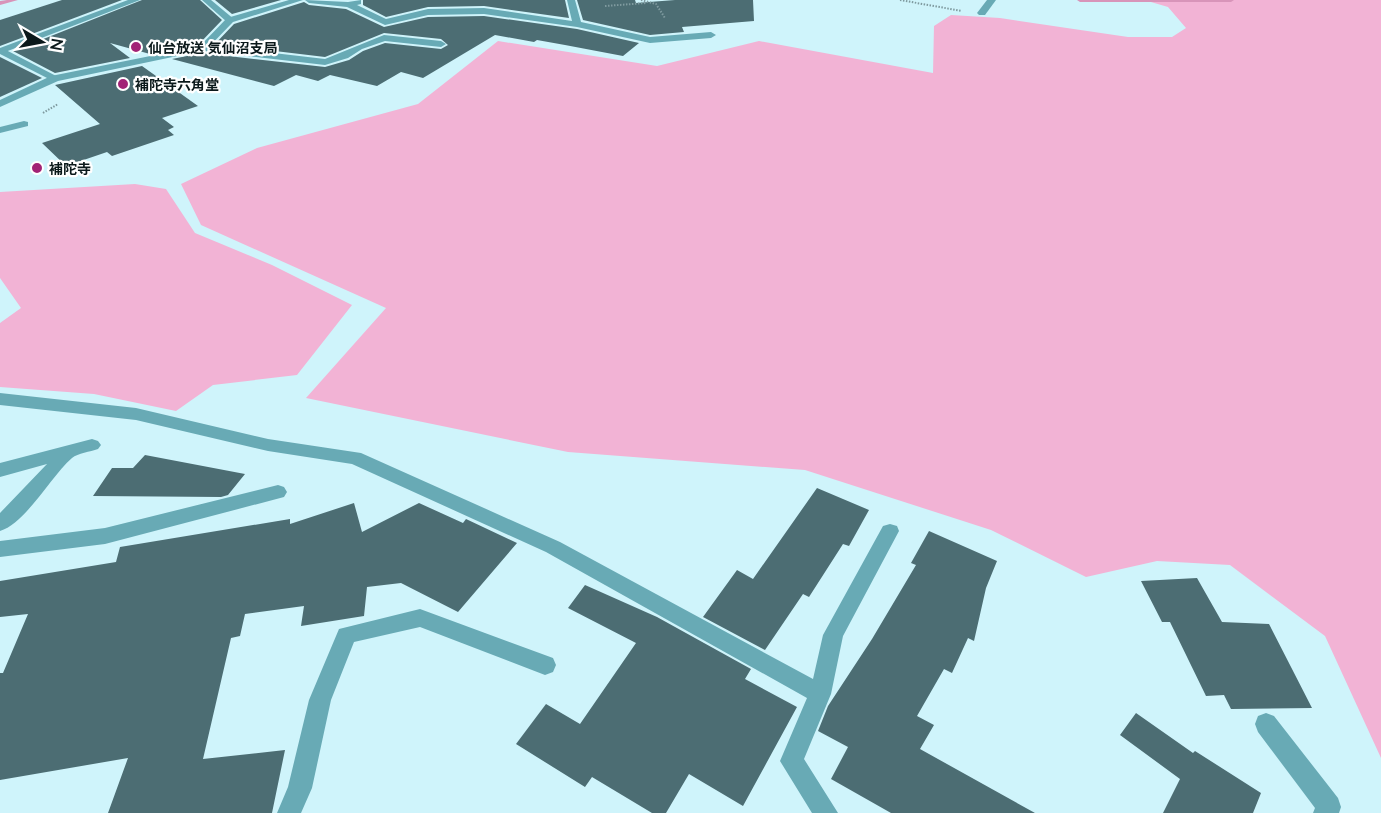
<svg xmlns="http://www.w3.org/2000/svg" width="1381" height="813" font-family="Lato,'Noto Sans JP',sans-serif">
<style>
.green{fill:#f2b3d5}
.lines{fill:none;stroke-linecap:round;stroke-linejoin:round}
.stream{fill:#d894b9;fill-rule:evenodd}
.building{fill:#4c6d73}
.path{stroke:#7f9a9f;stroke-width:2;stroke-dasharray:1.5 1.5;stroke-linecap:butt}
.service{fill:#68aab5;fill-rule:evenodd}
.minor{fill:#68aab5;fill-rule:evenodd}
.poi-dot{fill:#a22376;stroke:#fff;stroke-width:2}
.labels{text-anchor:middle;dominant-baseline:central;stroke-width:4.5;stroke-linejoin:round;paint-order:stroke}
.far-poi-label{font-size:14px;font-weight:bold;fill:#0b191b;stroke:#fff;text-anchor:start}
</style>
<rect width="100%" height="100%" fill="#cff4fb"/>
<g class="green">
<path d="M1144,0H1381V758L1325,636L1230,565L1157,561L1086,577L991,530L805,470L568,452L306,398L386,308L201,225L181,184L257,148L418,104L498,41L657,66L759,41L933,73L934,26L951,15L1000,18L1128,37H1172L1186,28L1168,7Z"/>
<path d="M135,184L166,189L195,233L272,265L352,305L297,375L213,385L176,411L94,394L0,387V323L21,308L0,278V192Z"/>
</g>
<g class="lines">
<g class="stream">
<path d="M7,0H18L0,5V1Z"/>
<path d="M1077,0H1234L1231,2H1080Z"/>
</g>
</g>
<g class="building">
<path d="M62,0H122L0,46V20Z"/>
<path d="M142,0H200L222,20L199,44L150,54L110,43L130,58L55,73L13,51Z"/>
<path d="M215,0H281L232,14Z"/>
<path d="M363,0H565L569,18L484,6L428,7L386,17L363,5Z"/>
<path d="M577,0H635L636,3L675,0H753L754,21L682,27L684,32L650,35L583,20Z"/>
<path d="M304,2L309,5L346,9L384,27L428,17L484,16L577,29L639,43L623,56L565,45L537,40L534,42L495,35L423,78L401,72L377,86L330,75L318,81L296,75L274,86L172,59L202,53L325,67L349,60L363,51L385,43L441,49L448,45L441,39L384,33L325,57L215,44L234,24Z"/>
<path d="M0,57L42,78L0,97Z"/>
<path d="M142,66L198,106L162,118L174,127L168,130L174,135L112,156L107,152L66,166L42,143L100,124L55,85Z"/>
<path d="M145,455L245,474L228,495L221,497L93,496L112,468H133Z"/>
<path d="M817,488L869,510L849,546L843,544L809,597L803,594L765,650L703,617L737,570L753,579Z"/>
<path d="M354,503L362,532L419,503L463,523L466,519L517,543L458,612L401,583L367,587L364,616L301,626L304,606L245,614L240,636L231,638L203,759L285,750L272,813H108L128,758L0,780V673H3L28,614L0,617V581L116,562L120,547L290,519V524Z"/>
<path d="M929,531L997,561L986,588L974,641L968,638L952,673L944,669L917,716L934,725L920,749L1035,813H891L831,779L848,747L818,731L828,706L872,639L916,565L911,563Z"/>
<path d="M1197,578L1222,622L1269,624L1312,708L1231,709L1224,695L1206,696L1170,622H1162L1141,581Z"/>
<path d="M585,585L657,617L751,669L745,679L797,707L743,806L689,774L666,813H652L592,777L585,787L516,744L546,704L580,724L636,643L568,608Z"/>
<path d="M1136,713L1193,753L1195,751L1261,793L1253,813H1163L1180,779L1120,735Z"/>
</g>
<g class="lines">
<g class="path">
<path d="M641,0L656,4L665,18"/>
<path d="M900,0L962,11"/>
<path d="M605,6L646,3"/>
<path d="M43,113L58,104"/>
</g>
<g class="service">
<path d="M202,0H211L235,20L227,22Z"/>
<path d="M384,35L441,41L446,44L441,47L385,41L362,49L348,58L325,65L203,51L198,48L203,45L325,59Z"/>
<path d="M0,48L4,49L60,78L51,80L0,54Z"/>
<path d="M24,121L28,122V126L0,133V127Z"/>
</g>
<g class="minor">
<path d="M128,0H140L0,54V48Z"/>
<path d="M289,0H303L233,22L206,50L58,81L0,107V100L51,76L200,46L227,18Z"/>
<path d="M305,0L348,2L361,0V4L357,5L386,19L428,9L484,8L572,21L567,0H575L581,22L650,37L711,32L716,35L711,38L650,43L577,27L484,14L428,15L385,25L347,7L309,3Z"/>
<path d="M987,0H996L985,15H979L977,13Z"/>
<path d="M0,393L136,408L268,439L361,453L560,542L813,679L823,635L883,526L890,524L897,526L899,531L843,636L831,694L804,759L838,813H812L780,761L807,698L546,552L352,464L268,451L136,420L0,405Z"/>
<path d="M92,439L98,441L101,445L98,449C90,452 78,453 72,458C51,476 26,523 0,531V513L47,464L0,477V463Z"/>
<path d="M278,485L284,487L287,492L284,497L105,544L0,557V541L105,528Z"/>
<path d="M420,609L553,658L556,665L553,672L545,675L420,627L354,642L331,700L312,788L301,813H277L288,787L309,700L339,629Z"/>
<path d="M1266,713L1274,716L1338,798L1341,807L1339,813H1313L1315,808L1258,732L1255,724L1258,716Z"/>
</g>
</g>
<g class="poi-dot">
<circle cx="136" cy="47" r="6"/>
<circle cx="123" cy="84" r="6"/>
<circle cx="37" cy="168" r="6"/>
</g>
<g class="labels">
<g class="far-poi-label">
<text x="148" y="47">仙台放送 気仙沼支局</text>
<text x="135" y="84">補陀寺六角堂</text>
<text x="49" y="168">補陀寺</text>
</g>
</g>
<g transform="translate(42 42) rotate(100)" stroke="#ffffff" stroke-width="4.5" paint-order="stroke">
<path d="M0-4.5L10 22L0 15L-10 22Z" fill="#0b191b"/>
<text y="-9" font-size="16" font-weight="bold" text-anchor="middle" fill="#0b191b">N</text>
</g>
</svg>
